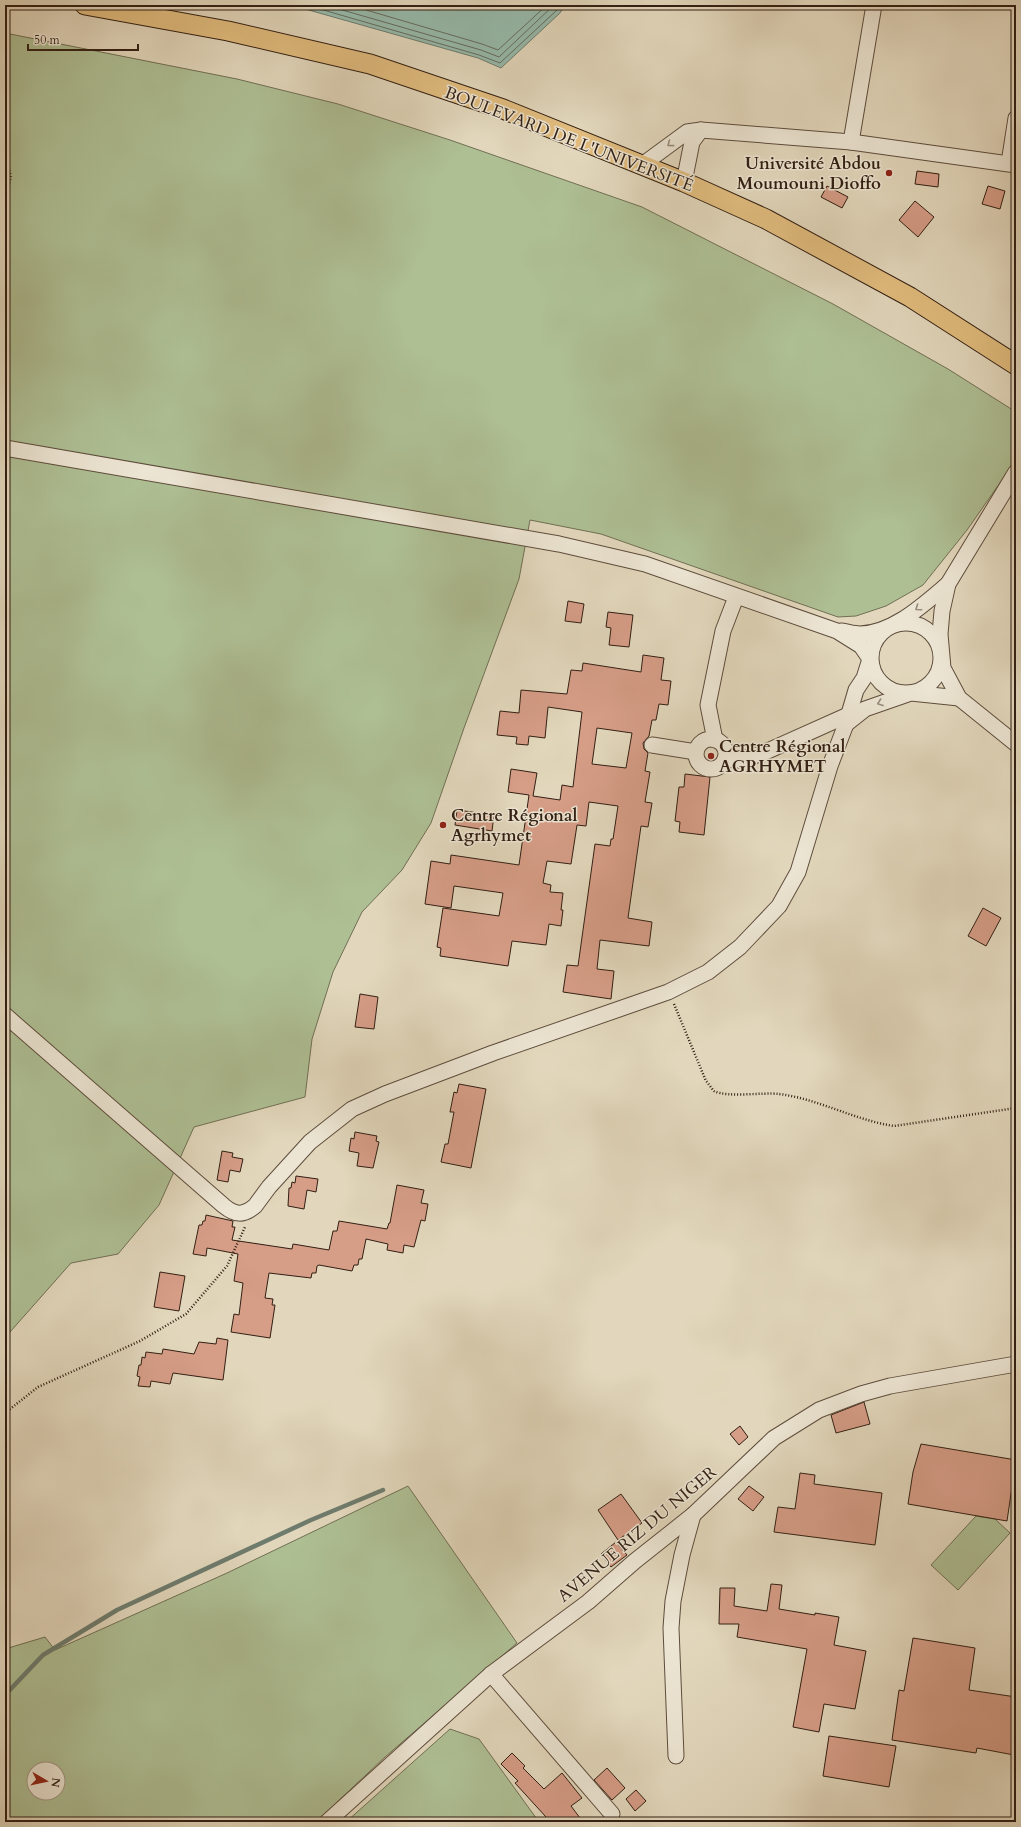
<svg xmlns="http://www.w3.org/2000/svg" width="1021" height="1827" font-family="Cardo,serif">
<style>
.green{fill:#aebf94;stroke:#706f54;fill-rule:evenodd}
.water{fill:#96baab;stroke:#6e7c6e}
.lines{fill:none;stroke-linecap:round;stroke-linejoin:round}
.shore{stroke:#646c5f;stroke-width:1}
.stream{stroke:#6e7c6e;stroke-width:4.5}
.building{fill:#d69d87;stroke:#321f13;fill-rule:evenodd}
.minor-casing{stroke:#5e4d3d;stroke-width:17}
.major-casing{stroke:#321f13;stroke-width:21}
.path{stroke:#321f13;stroke-width:2.5;stroke-dasharray:1 2;stroke-linecap:butt}
.minor{stroke:#ece5d3;stroke-width:15}
.major{stroke:#e1bc7e;stroke-width:19}
.oneway{stroke:#988c7d}
.poi-dot{fill:#8f2418;stroke:#ece5d3;stroke-width:1.5}
.labels{text-anchor:middle;dominant-baseline:central;stroke-width:3;stroke-linejoin:round;paint-order:stroke}
.street-label{font-size:17px;fill:#321f13;stroke:#ece5d3}
.poi-label{font-size:17px;font-weight:bold;fill:#321f13;stroke:#ece5d3;text-anchor:start}
</style>
<rect width="100%" height="100%" fill="#e2d7bc"/>
<filter id="stains"><feTurbulence type="fractalNoise" baseFrequency=".005" numOctaves="4"/><feColorMatrix values="0 0 0 0 .2 0 0 0 0 .09 0 0 0 0 .02 0 0 0 .5 -.17"/></filter>
<radialGradient id="worn" r=".72"><stop offset=".6" stop-color="#630" stop-opacity="0"/><stop offset="1" stop-color="#630" stop-opacity=".3"/></radialGradient>
<g class="green">
<path d="M5,33L237,79L338,104L450,140L642,207L833,304L948,369L1016,412V460L967,530L923,585L886,606L856,616L838,617L601,534L530,520L519,579L464,728L431,823L402,870L362,912L333,972L312,1039L305,1097L194,1127L159,1205L118,1254L71,1263L10,1332L5,1345Z"/>
<path d="M408,1486L517,1643L385,1757L316,1822H5V1649L45,1637L55,1650L227,1573ZM34,1769H58V1793H34Z"/>
<path d="M976,1516L995,1519L1010,1533L958,1590L931,1565Z"/>
<path d="M450,1729L479,1739L539,1822H346Z"/>
</g>
<path class="water" d="M291,5H565L560,13L501,68L478,58Z"/>
<g class="lines">
<g class="shore">
<path d="M306,5L479,55L500,63L557,10L560,5"/>
<path d="M325,5L481,50L499,57L554,5"/>
<path d="M349,5L482,44L498,50L547,5"/>
</g>
<path class="stream" d="M5,1695L43,1655L117,1610L311,1520L383,1490"/>
</g>
<g class="building">
<path d="M917,171L939,174L938,187L915,184Z"/>
<path d="M827,186L848,197L842,208L821,197Z"/>
<path d="M988,186L1005,191L1000,209L982,204Z"/>
<path d="M915,201L934,217L918,237L899,220Z"/>
<path d="M568,601L584,604L581,623L565,621Z"/>
<path d="M608,612L633,615L629,647L609,645L611,628L606,627Z"/>
<path d="M643,655L664,658L661,680L671,681L668,705L659,704L656,720H652L649,736L643,743L644,749L648,753L645,771L650,772L645,802L652,803L648,827L641,826L628,918L652,922L649,946L600,940L597,969L614,971L611,999L563,992L567,965L578,966L595,844L610,846L611,839H613L618,806L589,802L586,826L577,825L571,864L547,861L543,883L551,885L550,892L563,893L561,910H563L561,926L549,924L546,945L512,941L508,966L440,956L441,948L437,947L443,908L499,916L503,893L454,886L451,908L425,904L431,861L450,864L451,855L519,865L529,795L508,792L511,769L537,773L533,796L560,800L562,785L573,787L582,712L548,707L545,738L529,736L528,745L516,744L517,737L497,735L500,711L519,713L521,690L567,694L571,670L582,671L583,663L641,672ZM597,728L632,733L626,768L592,764Z"/>
<path d="M685,774L710,777L704,835L679,832L680,822L675,821L679,787H684Z"/>
<path d="M457,810L494,815L492,831L455,825Z"/>
<path d="M983,908L1001,918L986,946L968,936Z"/>
<path d="M360,994L378,997L374,1029L355,1027Z"/>
<path d="M459,1084L486,1089L471,1168L441,1162L445,1144H448L454,1112H450L454,1092L457,1093Z"/>
<path d="M355,1132L377,1136L376,1141L379,1142L373,1168L357,1166L359,1153L349,1151L351,1138L354,1139Z"/>
<path d="M222,1151L233,1153L232,1157L243,1159L240,1172L230,1170L228,1182L217,1180Z"/>
<path d="M296,1176L318,1179L316,1192L307,1190L304,1209L288,1206L289,1188H291L292,1182L295,1183Z"/>
<path d="M397,1185L424,1190L421,1203L428,1204L425,1221L421,1220L414,1247L404,1245L403,1253L387,1250L388,1244L366,1239L362,1259H359L358,1265H354L352,1271L319,1265L317,1266L316,1273H312L311,1278L269,1273L265,1298L273,1299L272,1305H275L270,1338L231,1332L234,1314L239,1315L243,1283L234,1281L238,1254L207,1248L206,1256L193,1254L199,1225H202L203,1221H205L206,1215L233,1221L232,1227H235L232,1240L292,1249L293,1244L329,1250L333,1231H337L339,1221L387,1229L389,1223H390Z"/>
<path d="M160,1272L185,1276L179,1311L154,1307Z"/>
<path d="M217,1338L228,1340L223,1380L173,1373L170,1384L151,1381L150,1387L138,1386L140,1377L137,1376L139,1365H141L142,1357L145,1358L146,1352L162,1354L163,1349L194,1354L199,1342L216,1344Z"/>
<path d="M864,1402L870,1424L836,1433L831,1415Z"/>
<path d="M740,1426L748,1437L739,1445L730,1434Z"/>
<path d="M921,1444L1016,1460L1007,1521L908,1504L913,1472Z"/>
<path d="M800,1473L815,1475L814,1484L882,1493L875,1545L774,1532L778,1507L795,1509Z"/>
<path d="M749,1486L764,1497L753,1511L738,1499Z"/>
<path d="M621,1494L642,1523L618,1540L598,1510Z"/>
<path d="M616,1542L627,1555L611,1567L601,1554Z"/>
<path d="M771,1584L782,1585L779,1609L815,1615V1613L839,1617L834,1645L866,1651L855,1709L824,1704L819,1732L793,1727L807,1649L737,1637L739,1624H719L720,1588H735L734,1606L767,1611Z"/>
<path d="M913,1638L975,1648L969,1690L1016,1697V1742L1014,1755L977,1748L976,1753L892,1740L899,1690L904,1691Z"/>
<path d="M829,1736L896,1746L889,1787L823,1776Z"/>
<path d="M512,1753L525,1766L523,1768L544,1789L562,1773L582,1798L571,1806L583,1822H551L546,1817L515,1783L518,1781L501,1764Z"/>
<path d="M607,1768L625,1788L612,1800L594,1780Z"/>
<path d="M636,1790L646,1801L635,1811L626,1799Z"/>
</g>
<g class="lines">
<g class="minor-casing">
<g id="minor">
<path d="M851,142L874,5"/>
<path d="M1009,163L1016,118"/>
<path d="M642,165L687,132L701,130L851,142L1016,165"/>
<path d="M684,182L692,142L701,130"/>
<path d="M5,448L559,544L645,564L837,631L861,646L870,659L864,678L856,690L846,724L830,766L798,872L779,906L740,947L708,972L668,992L493,1053L385,1094L352,1109L310,1142L269,1187L255,1206C243,1216 235,1215 224,1206L5,1015"/>
<path d="M1016,472L948,584L942,611L940,634L943,668L959,698L1016,744"/>
<circle cx="906" cy="658" r="35"/>
<path d="M841,631C848,632 854,634 860,634C894,633 924,604 948,584"/>
<path d="M846,724L865,709L911,693L959,698"/>
<circle cx="711" cy="754" r="15"/>
<path d="M715,740L708,705L723,631L736,597"/>
<path d="M652,745L696,752"/>
<path d="M725,759L737,760L761,754L848,715"/>
<path d="M491,1674L612,1814"/>
<path d="M676,1756L671,1628L673,1601L682,1555L693,1515"/>
<path d="M327,1822L491,1674L588,1602L635,1561L693,1515L774,1438L819,1410L861,1394L890,1386L1016,1364"/>
</g>
</g>
<g class="major-casing">
<path id="major" d="M85,5L228,31L370,64L503,109L684,182L766,219L910,297L1016,365"/>
</g>
<g class="path">
<path d="M5,156L11,176L5,202"/>
<path d="M674,1004L706,1081C709,1084 712,1089 714,1091C728,1098 763,1092 779,1094C819,1099 854,1120 894,1126L1016,1108"/>
<path d="M5,1413L38,1387L140,1341L186,1314L227,1266L245,1227"/>
</g>
<use href="#minor" class="minor"/>
<use href="#major" class="major"/>
</g>
<defs><path id="oneway-chevron" d="M-2-3.5L2.5 0L-2 3.5" fill="none" stroke-width="1.6" stroke-linecap="round" stroke-linejoin="round"/></defs>
<g class="oneway">
<use href="#oneway-chevron" transform="translate(670 144) rotate(143)"/>
<use href="#oneway-chevron" transform="translate(918 608) rotate(145)"/>
<use href="#oneway-chevron" transform="translate(880 703) rotate(160)"/>
</g>
<g class="poi-dot">
<circle cx="889" cy="173" r="4"/>
<circle cx="711" cy="756" r="4"/>
<circle cx="443" cy="825" r="4"/>
</g>
<g class="labels">
<g class="street-label">
<text transform="translate(569 139) rotate(21)">BOULEVARD DE L'UNIVERSITÉ</text>
<text transform="translate(637 1534) rotate(-40)">AVENUE RIZ DU NIGER</text>
</g>
<g class="poi-label">
<text x="881" y="163" text-anchor="end">Université Abdou<tspan x="881" dy="20">Moumouni Dioffo</tspan></text>
<text x="719" y="746">Centre Régional<tspan x="719" dy="20">AGRHYMET</tspan></text>
<text x="451" y="815">Centre Régional<tspan x="451" dy="20">Agrhymet</tspan></text>
</g>
</g>
<rect width="1021" height="1827" fill="none" stroke="#e2d7bc" stroke-width="20"/>
<rect x="6" y="6" width="1009" height="1815" fill="none" stroke="#321f13" stroke-width="2"/>
<rect x="10" y="10" width="1001" height="1807" fill="none" stroke="#321f13"/>
<g transform="translate(46 1781) rotate(99)"><circle r="19" fill="#ece5d3" stroke="#a29686"/>
<path d="M0-3L7 15L0 10L-7 15Z" fill="#8f2418"/>
<text y="-6" font-size="11" font-weight="bold" text-anchor="middle" fill="#321f13">N</text>
</g>
<path d="M28 44v6h110v-6" fill="none" stroke="#321f13" stroke-width="2"/>
<text x="34" y="44" font-size="12" fill="#321f13" stroke="#ece5d3" stroke-width="3" paint-order="stroke">50 m</text>
<rect width="100%" height="100%" filter="url(#stains)"/>
<rect width="100%" height="100%" fill="url(#worn)"/>
</svg>
